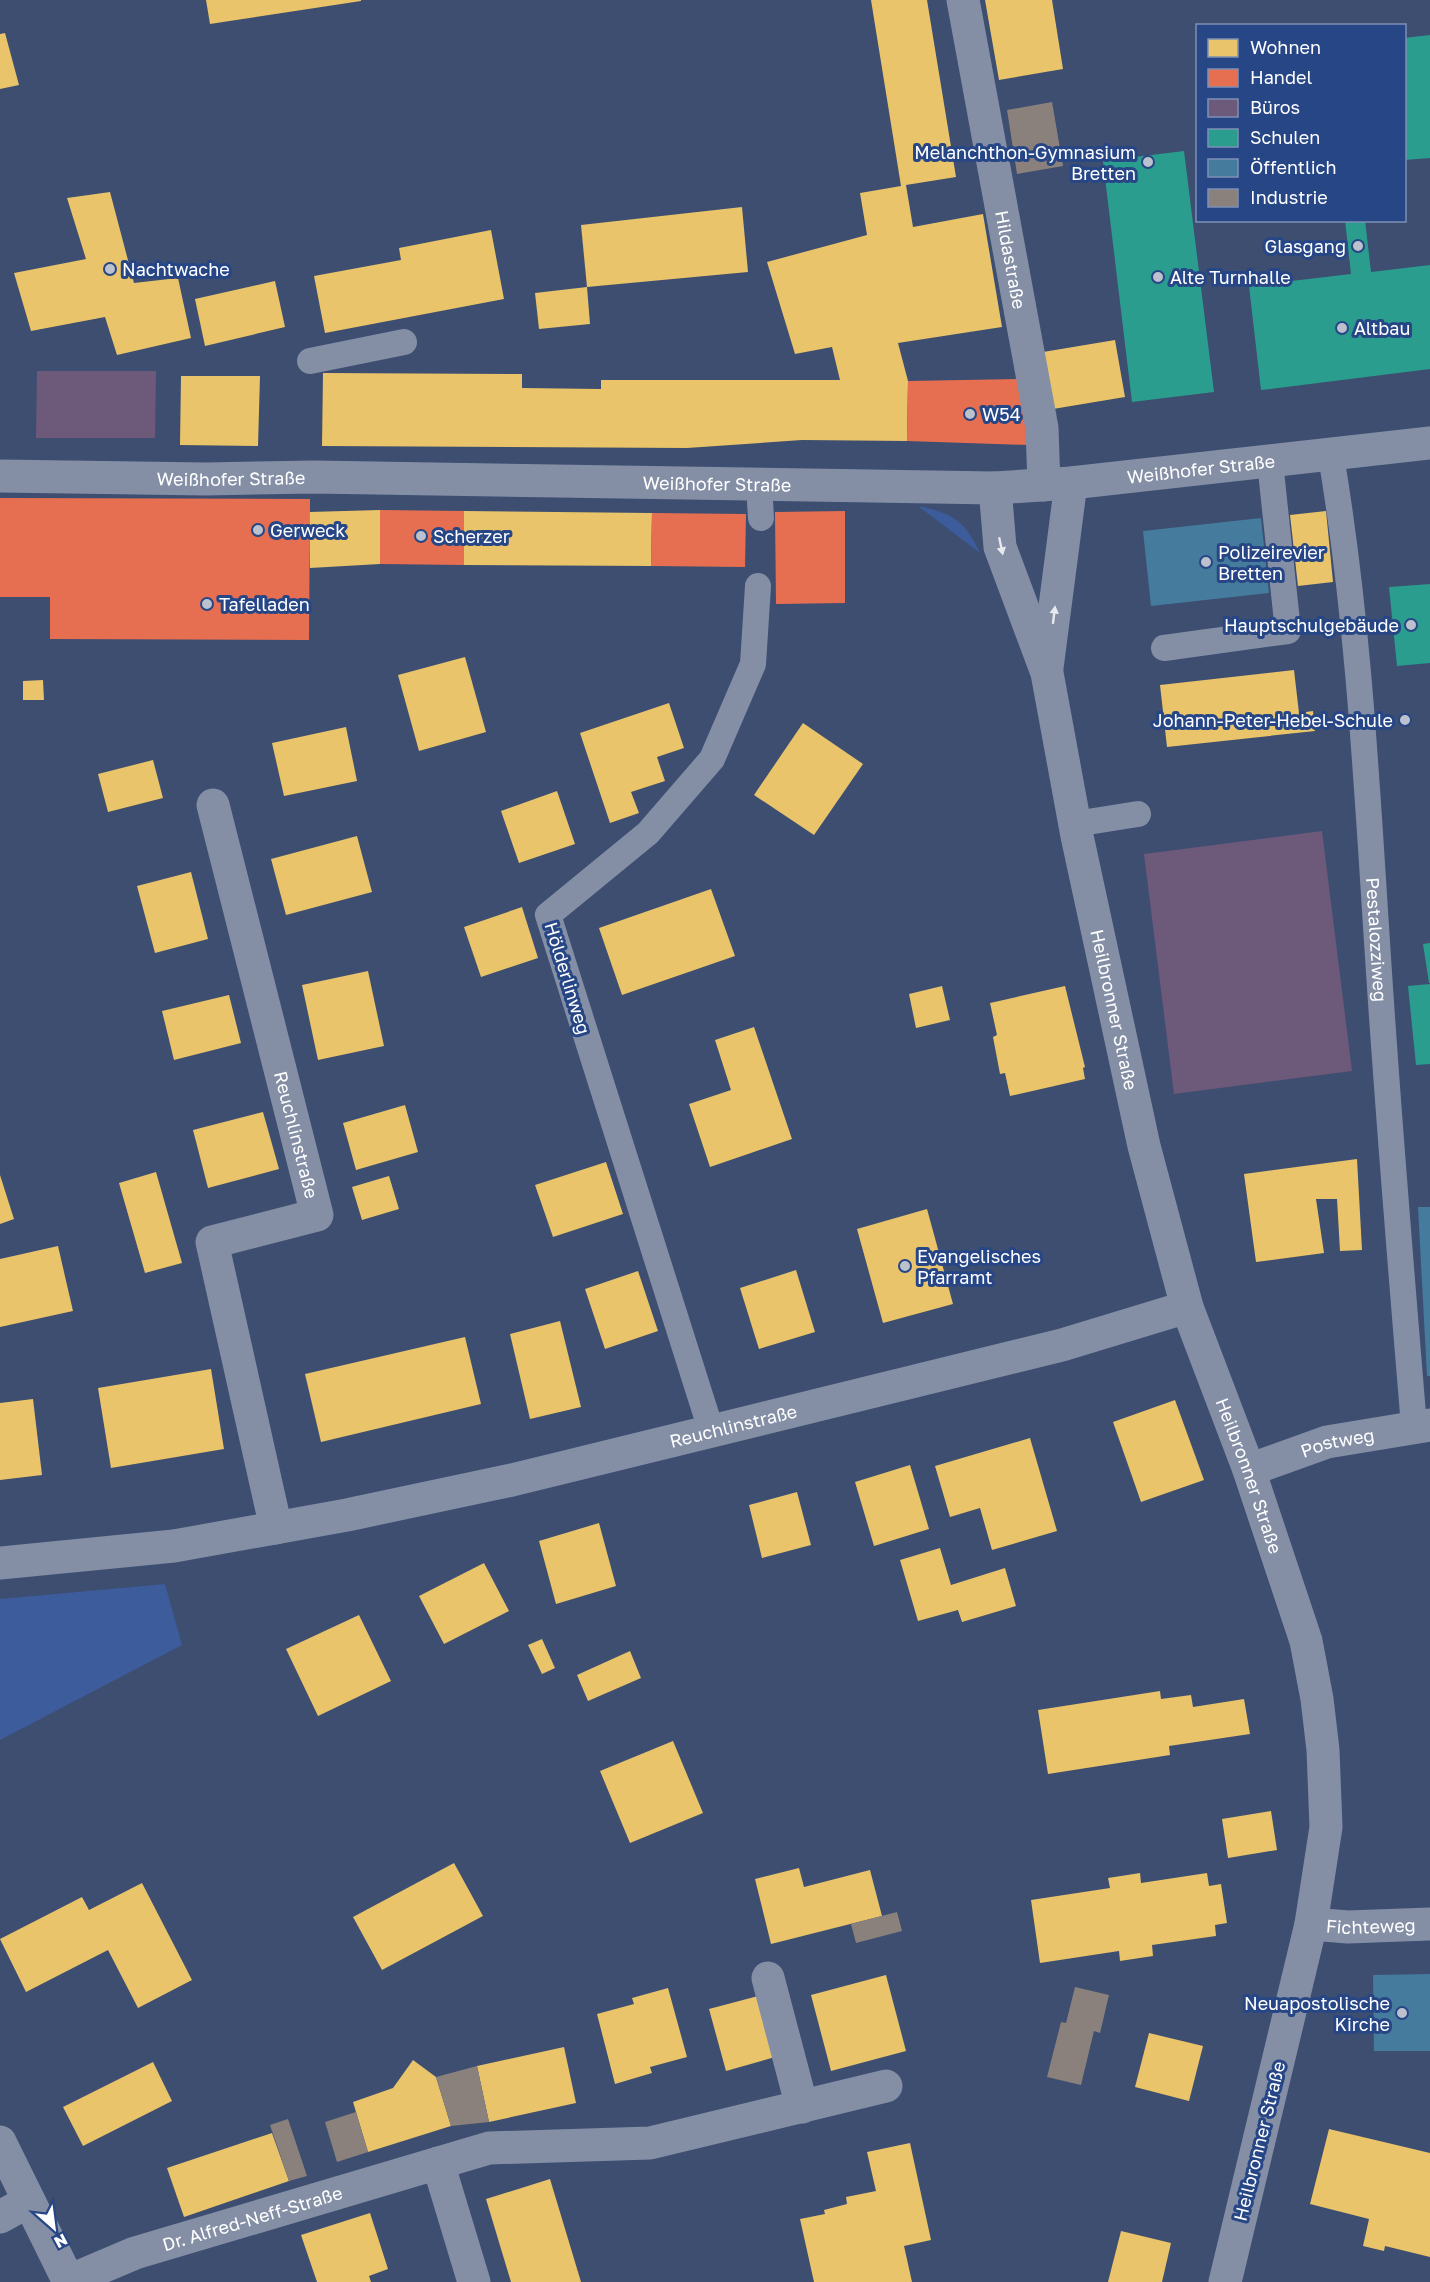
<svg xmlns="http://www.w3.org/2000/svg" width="1430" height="2282" font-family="'Golos Text',sans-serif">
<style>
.green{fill:#3c5c9c}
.homes{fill:#e9c46a}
.shops{fill:#e76f51}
.offices{fill:#6d597a}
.schools{fill:#2a9d8f}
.public{fill:#457b9d}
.industry{fill:#8a817c}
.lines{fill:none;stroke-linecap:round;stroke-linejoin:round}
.service{stroke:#848fa6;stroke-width:26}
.minor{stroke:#848fa6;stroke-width:33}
.oneway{fill:#e6e9ed}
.poi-dot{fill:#bbc1cd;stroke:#274686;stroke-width:2}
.labels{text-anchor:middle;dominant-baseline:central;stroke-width:6;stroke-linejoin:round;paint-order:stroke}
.poi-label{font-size:18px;fill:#fff;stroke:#274686;text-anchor:start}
.street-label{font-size:18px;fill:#fff;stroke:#274686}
</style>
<rect width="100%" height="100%" fill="#3d4e70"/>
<g class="green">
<path d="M918,506C953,513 965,521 980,553Z"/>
<path d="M165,1584L182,1645L0,1740V1599Z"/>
</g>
<g class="homes">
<path d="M206,0H361V1L210,24Z"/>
<path d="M871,0H927L956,177L906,185L913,227L983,214L1002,327L898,343L908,381L907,441L802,440L687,448L322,446L323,373L522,374V388L601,389V380H840L832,347L795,354L767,262L867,235L860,193L901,186Z"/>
<path d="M985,0H1052L1063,69L999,80Z"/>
<path d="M5,33L19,85L0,89V34Z"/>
<path d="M110,192L134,283L178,278L191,338L117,355L105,317L31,331L14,273L86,259L67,198Z"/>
<path d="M742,207L748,272L587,287L581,225Z"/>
<path d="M491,230L504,299L325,333L314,276L401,260L399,248Z"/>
<path d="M275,281L285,327L205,346L195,299Z"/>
<path d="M587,287L590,324L539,329L535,293Z"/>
<path d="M1115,340L1125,397L1053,409L1043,352Z"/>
<path d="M181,376H260L258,446L180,445Z"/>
<path d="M380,510V564L310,568L309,512Z"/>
<path d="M464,511L652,513L651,566L464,565Z"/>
<path d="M1326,511L1333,582L1298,586L1290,515Z"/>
<path d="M465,657L486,732L419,751L398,675Z"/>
<path d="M1294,670L1299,713L1313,711L1315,731L1167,747L1160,685Z"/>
<path d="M43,680L44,700H23V681Z"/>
<path d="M669,703L684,748L657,757L665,781L631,792L639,813L610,823L580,733Z"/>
<path d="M803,723L863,764L814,835L754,795Z"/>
<path d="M346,727L357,781L284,796L272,743Z"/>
<path d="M153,760L163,798L108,812L98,774Z"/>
<path d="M557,791L575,844L519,863L501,811Z"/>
<path d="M357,836L372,892L286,915L271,859Z"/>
<path d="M191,872L208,939L155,953L137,886Z"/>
<path d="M711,889L735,956L622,995L599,928Z"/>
<path d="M522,907L538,958L481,977L464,927Z"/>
<path d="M368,971L384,1046L318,1060L302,985Z"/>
<path d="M942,986L950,1020L916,1028L909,994Z"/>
<path d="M1065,986L1085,1067L1083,1068L1085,1079L1010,1096L1005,1073L1000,1074L993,1037L997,1035L990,1003Z"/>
<path d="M229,995L241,1043L174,1060L162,1011Z"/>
<path d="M754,1027L792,1139L710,1167L689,1104L731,1090L715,1040Z"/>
<path d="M405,1105L418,1152L356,1170L343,1123Z"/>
<path d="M263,1112L279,1169L208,1188L193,1130Z"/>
<path d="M1357,1159L1362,1250L1340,1251L1337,1199H1316L1324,1253L1256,1262L1244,1174Z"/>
<path d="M606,1162L623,1214L553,1237L535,1185Z"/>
<path d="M156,1172L182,1263L145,1273L119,1183Z"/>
<path d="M0,1175L14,1219L0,1224Z"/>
<path d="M389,1176L399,1209L362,1220L352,1187Z"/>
<path d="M927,1209L953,1304L883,1323L857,1229Z"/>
<path d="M58,1246L73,1311L0,1327V1259Z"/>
<path d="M796,1270L815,1332L759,1349L740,1288Z"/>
<path d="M638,1271L658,1331L605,1349L585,1289Z"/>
<path d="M560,1321L581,1407L530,1419L510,1334Z"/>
<path d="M465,1337L481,1404L321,1442L305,1374Z"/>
<path d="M211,1369L224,1449L111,1468L98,1388Z"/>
<path d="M33,1399L42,1475L0,1480V1403Z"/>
<path d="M1175,1400L1204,1480L1141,1502L1113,1422Z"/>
<path d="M1030,1438L1057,1531L992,1550L980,1508L950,1517L935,1466Z"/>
<path d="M910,1465L929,1529L874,1546L855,1482Z"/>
<path d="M797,1492L811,1545L762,1558L749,1505Z"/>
<path d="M599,1523L616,1586L556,1604L539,1541Z"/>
<path d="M940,1548L951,1585L1005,1568L1016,1606L962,1622L958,1610L918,1621L900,1560Z"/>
<path d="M484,1563L509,1611L444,1644L419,1596Z"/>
<path d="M359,1615L391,1681L318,1716L286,1649Z"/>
<path d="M542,1639L555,1668L542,1674L528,1645Z"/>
<path d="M630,1651L641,1678L588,1701L577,1675Z"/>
<path d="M1160,1691L1161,1699L1191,1695L1193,1707L1244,1699L1250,1734L1169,1746L1170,1755L1048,1774L1038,1710Z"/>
<path d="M673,1741L703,1813L630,1843L600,1771Z"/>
<path d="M1271,1811L1277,1850L1228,1858L1222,1819Z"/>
<path d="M454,1863L483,1916L382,1970L353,1917Z"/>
<path d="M799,1868L804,1887L870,1870L882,1916L771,1944L755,1879Z"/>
<path d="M1140,1873L1141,1883L1207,1873L1209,1886L1221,1884L1227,1923L1215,1925L1216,1936L1152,1945L1153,1956L1120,1961L1119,1951L1040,1963L1031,1900L1110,1888L1108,1878Z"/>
<path d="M142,1883L192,1980L138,2008L108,1950L26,1992L0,1939L82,1897L89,1910Z"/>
<path d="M886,1975L906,2051L831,2071L811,1995Z"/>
<path d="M668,1988L687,2057L650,2067L652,2073L615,2084L597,2014L634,2004L632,1998Z"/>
<path d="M758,1996L775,2057L726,2071L709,2009Z"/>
<path d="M1149,2033L1203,2046L1189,2101L1135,2087Z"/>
<path d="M564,2047L576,2103L489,2122L477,2066Z"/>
<path d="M413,2060L436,2077L451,2126L368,2152L353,2102L393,2088Z"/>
<path d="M153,2062L172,2101L83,2146L63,2107Z"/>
<path d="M1329,2129L1430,2153V2257L1385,2246L1384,2251L1363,2246L1369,2219L1310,2204Z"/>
<path d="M272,2133L289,2181L184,2217L167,2168Z"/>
<path d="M910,2143L931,2240L904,2246L912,2282H814L800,2219L825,2214L824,2210L847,2204L846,2197L876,2191L867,2152Z"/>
<path d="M550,2179L581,2282H511L486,2199Z"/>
<path d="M370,2213L388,2269L369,2276L371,2282H317L301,2235Z"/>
<path d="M1121,2231L1171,2243L1162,2282H1108Z"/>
</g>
<g class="shops">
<path d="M1018,379L1028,445L907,441L908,381Z"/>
<path d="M0,498L310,499L309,640L50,639V597H0Z"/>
<path d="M380,510L464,511V565L380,564Z"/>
<path d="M845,511V603L776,604L775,512Z"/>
<path d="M652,513L746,514L745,567L651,566Z"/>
</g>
<g class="offices">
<path d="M37,371H156L155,438H36Z"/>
<path d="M1322,831L1352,1071L1174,1094L1144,854Z"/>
</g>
<g class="schools">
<path d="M1430,35V158L1404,160V38Z"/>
<path d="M1184,151L1214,392L1132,402L1103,161Z"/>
<path d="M1345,220H1365L1371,272L1430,265V369L1261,390L1249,286L1351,274Z"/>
<path d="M1430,584V663L1397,666L1389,587Z"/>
<path d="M1430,943V983H1429L1423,944Z"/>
<path d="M1430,984V1064L1416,1065L1408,986Z"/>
</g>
<g class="public">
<path d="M1261,518L1269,593L1151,606L1143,531Z"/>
<path d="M1418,1207H1430V1376H1427Z"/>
<path d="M1430,1974V2051H1374L1373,1975Z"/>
</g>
<g class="industry">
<path d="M1052,102L1063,166L1017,174L1007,110Z"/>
<path d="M897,1912L902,1931L856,1943L851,1924Z"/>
<path d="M1075,1987L1109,1995L1100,2033L1094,2031L1081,2085L1047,2077L1061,2022L1066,2023Z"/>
<path d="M477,2066L489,2122L451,2126L436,2077Z"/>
<path d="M356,2112L368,2152L337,2162L325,2122Z"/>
<path d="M288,2119L307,2176L289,2181L270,2125Z"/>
</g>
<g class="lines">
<g class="service">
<path d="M310,361L404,342"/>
<path id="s1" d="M1331,456C1359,622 1367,790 1378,957C1388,1114 1401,1270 1414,1426"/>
<path d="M759,485L761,518"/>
<path d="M1164,648L1288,631L1270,462"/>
<path d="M1075,824L1138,814"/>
<path d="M711,1430L548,915L648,833L712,759L753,664L758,586"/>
</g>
<g class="minor">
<path id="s2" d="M963,0L1042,428L1044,485"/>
<path id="s3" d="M0,476L206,479L314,477L995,488L1071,483L1430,443"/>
<path id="s4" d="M995,488L1000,547L1047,673L1077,836L1144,1146L1187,1307L1249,1470L1306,1641L1317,1699L1323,1750L1326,1827L1311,1924L1225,2282"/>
<path d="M1047,668L1071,483"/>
<path id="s5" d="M213,805L317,1215L212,1242L276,1528"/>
<path id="s6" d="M1249,1470L1327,1442L1430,1425"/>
<path id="s7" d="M0,1563L174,1546L347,1515L512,1480L1062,1345L1187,1307"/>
<path id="s8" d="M1311,1924L1348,1927L1430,1924"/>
<path d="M768,1978L802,2107"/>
<path d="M0,2142L69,2282"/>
<path d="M438,2163L474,2282"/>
<path d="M0,2217L29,2201"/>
<path id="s9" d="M69,2281L135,2253L489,2148L650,2143L886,2086"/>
</g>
</g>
<defs><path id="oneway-solid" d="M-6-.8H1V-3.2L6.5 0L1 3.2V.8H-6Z" transform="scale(1.5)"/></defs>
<g class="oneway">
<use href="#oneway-solid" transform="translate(1001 546) rotate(78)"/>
<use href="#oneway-solid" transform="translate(1054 615) rotate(-83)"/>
</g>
<g class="poi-dot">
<circle cx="1148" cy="162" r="6"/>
<circle cx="1358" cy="246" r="6"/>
<circle cx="110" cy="269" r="6"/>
<circle cx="1158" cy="277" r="6"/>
<circle cx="1342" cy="328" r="6"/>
<circle cx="970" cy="414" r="6"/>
<circle cx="258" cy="530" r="6"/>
<circle cx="421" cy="536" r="6"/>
<circle cx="1206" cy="562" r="6"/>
<circle cx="207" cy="604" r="6"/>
<circle cx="1411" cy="625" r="6"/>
<circle cx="1405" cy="720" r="6"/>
<circle cx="905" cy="1266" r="6"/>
<circle cx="1402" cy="2013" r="6"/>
</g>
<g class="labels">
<g class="poi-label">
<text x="1136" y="152" text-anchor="end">Melanchthon-Gymnasium<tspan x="1136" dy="21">Bretten</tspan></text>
<text x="1346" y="246" text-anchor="end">Glasgang</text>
<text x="122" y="269">Nachtwache</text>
<text x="1170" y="277">Alte Turnhalle</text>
<text x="1354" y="328">Altbau</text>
<text x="982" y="414">W54</text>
<text x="270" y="530">Gerweck</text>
<text x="433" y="536">Scherzer</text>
<text x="1218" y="552">Polizeirevier<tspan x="1218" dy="21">Bretten</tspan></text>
<text x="219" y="604">Tafelladen</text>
<text x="1399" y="625" text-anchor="end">Hauptschulgebäude</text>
<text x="1393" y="720" text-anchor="end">Johann-Peter-Hebel-Schule</text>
<text x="917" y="1256">Evangelisches<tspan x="917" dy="21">Pfarramt</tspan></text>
<text x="1390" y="2003" text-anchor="end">Neuapostolische<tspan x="1390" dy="21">Kirche</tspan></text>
</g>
<g class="street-label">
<text stroke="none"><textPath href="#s2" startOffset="264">Hildastraße</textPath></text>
<text stroke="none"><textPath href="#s3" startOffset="1202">Weißhofer Straße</textPath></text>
<text stroke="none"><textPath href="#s3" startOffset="231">Weißhofer Straße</textPath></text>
<text stroke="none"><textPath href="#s3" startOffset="717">Weißhofer Straße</textPath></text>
<text stroke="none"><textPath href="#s1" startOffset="486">Pestalozziweg</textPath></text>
<text transform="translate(568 978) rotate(73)">Hölderlinweg</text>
<text stroke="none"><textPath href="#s4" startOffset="537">Heilbronner Straße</textPath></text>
<text stroke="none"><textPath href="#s5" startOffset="340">Reuchlinstraße</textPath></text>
<text stroke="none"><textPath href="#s7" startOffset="747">Reuchlinstraße</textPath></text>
<text stroke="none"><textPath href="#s6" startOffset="93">Postweg</textPath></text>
<text stroke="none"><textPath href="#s4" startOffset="1023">Heilbronner Straße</textPath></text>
<text stroke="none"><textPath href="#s8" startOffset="60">Fichteweg</textPath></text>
<text transform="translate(1259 2141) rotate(-76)">Heilbronner Straße</text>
<text stroke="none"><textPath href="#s9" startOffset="194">Dr. Alfred-Neff-Straße</textPath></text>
</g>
</g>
<rect x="1196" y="24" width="210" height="198" fill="#274686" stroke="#7d90b6" stroke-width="1.5"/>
<rect x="1208" y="39" width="30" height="18" fill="#e9c46a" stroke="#7d90b6" stroke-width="1.5"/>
<text x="1250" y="54" font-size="18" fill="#ffffff">Wohnen</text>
<rect x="1208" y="69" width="30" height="18" fill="#e76f51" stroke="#7d90b6" stroke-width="1.5"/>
<text x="1250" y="84" font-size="18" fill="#ffffff">Handel</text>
<rect x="1208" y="99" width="30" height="18" fill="#6d597a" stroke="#7d90b6" stroke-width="1.5"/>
<text x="1250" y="114" font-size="18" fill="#ffffff">Büros</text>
<rect x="1208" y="129" width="30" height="18" fill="#2a9d8f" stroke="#7d90b6" stroke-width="1.5"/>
<text x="1250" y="144" font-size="18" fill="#ffffff">Schulen</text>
<rect x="1208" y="159" width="30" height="18" fill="#457b9d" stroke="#7d90b6" stroke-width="1.5"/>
<text x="1250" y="174" font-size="18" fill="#ffffff">Öffentlich</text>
<rect x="1208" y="189" width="30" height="18" fill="#8a817c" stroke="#7d90b6" stroke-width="1.5"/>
<text x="1250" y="204" font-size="18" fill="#ffffff">Industrie</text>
<g transform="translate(54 2228) rotate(152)" stroke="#274686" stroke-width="4.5" paint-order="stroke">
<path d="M0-4.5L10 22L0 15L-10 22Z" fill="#ffffff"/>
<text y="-9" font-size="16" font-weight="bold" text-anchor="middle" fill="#ffffff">N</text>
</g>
</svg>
